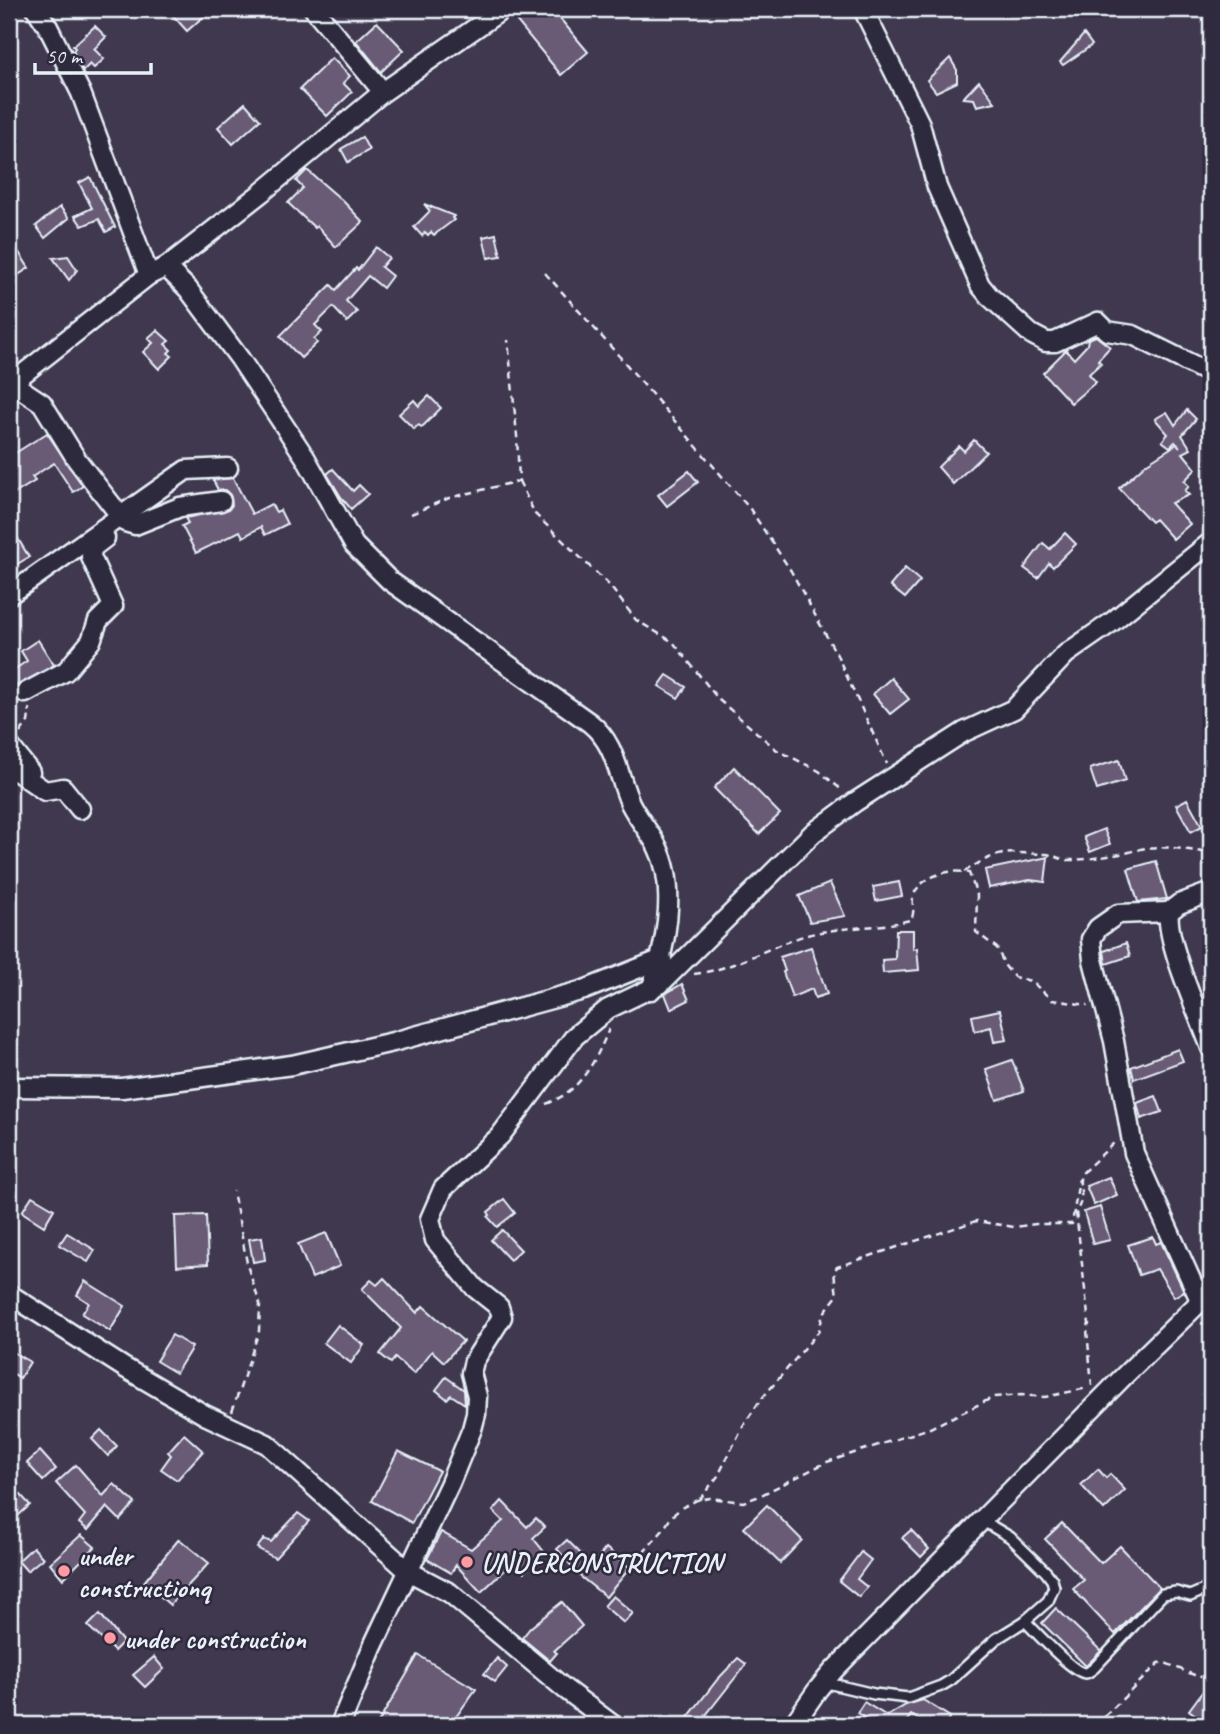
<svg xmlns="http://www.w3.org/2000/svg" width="1220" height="1734" font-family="Caveat,sans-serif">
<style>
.building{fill:#695a76;stroke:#e8f1f8;stroke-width:2}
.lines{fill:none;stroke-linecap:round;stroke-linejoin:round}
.lane-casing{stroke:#e8f1f8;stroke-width:14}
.street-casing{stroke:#e8f1f8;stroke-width:23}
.path{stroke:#e8f1f8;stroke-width:2.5;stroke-dasharray:7 5;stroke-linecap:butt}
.lane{stroke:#2f2a3d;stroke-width:9}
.street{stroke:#2f2a3d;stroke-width:18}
.poi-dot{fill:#ff9aa2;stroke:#2f2a3d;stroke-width:2.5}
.labels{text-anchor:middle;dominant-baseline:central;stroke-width:5;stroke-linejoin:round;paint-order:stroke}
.poi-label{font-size:28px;font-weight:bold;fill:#e8f1f8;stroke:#2f2a3d;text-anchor:start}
</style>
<rect width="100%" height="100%" fill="#40384e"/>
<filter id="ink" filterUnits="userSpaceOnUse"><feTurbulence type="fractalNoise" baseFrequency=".0143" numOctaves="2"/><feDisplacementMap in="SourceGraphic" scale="14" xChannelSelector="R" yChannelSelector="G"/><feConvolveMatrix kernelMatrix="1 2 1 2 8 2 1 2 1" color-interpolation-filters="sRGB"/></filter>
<g filter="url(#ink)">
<g class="building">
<path d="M167,9H212L187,31Z"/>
<path d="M528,9H552L588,52L561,75L515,19Z"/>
<path d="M377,22L404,50L381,72L356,41Z"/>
<path d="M95,26L106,37L94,49L104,59L94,68L90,64L83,71L73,51L75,48L73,46Z"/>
<path d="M1084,34L1092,45L1063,65L1060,62Z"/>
<path d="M332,58L350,76L343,83L352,92L327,116L300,89Z"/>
<path d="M950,58L957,70V82L936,92L927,80Z"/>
<path d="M979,81L995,102L977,106L974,99L963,98Z"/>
<path d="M245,103L260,120L233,144L218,127Z"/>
<path d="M362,137L369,150L348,162L341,149Z"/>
<path d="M307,170L343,201L363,222L336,247L317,226L315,228L288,203L303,188L296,181Z"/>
<path d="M90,177L115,227L106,232L99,219L82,226L75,216L92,208L79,183Z"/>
<path d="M424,204L454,216L452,218L454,220L434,235L431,232L428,235L425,232L422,236L414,227L430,211Z"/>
<path d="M60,207L69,218L45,238L36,226Z"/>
<path d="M496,234L501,256L488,258L483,237Z"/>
<path d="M9,237L29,268L18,275L9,261Z"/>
<path d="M376,247L389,258L381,267L392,276L383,288L368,276L346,301L357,312L347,322L333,307L315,325L322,332L314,339L317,343L301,358L280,336L331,285L336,290L356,268L358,270Z"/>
<path d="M68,256L77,270L69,280L53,258Z"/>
<path d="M157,330L169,341L165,344L171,350L168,353L172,356L159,369L143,352L153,343L148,338Z"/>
<path d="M1096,336L1110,347L1098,360L1101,363L1089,374L1096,382L1071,403L1043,373L1066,350L1074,359L1087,345L1088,339Z"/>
<path d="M429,396L441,408L422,427L418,425L414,429L399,414L414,400L419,406Z"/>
<path d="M1187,410L1196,419L1182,435L1191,449L1183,453L1196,469L1184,481L1189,486L1185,491L1189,495L1171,503L1190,524L1173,539L1155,519L1151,522L1119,488L1147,463L1177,444L1180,447L1175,442L1170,447L1162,441L1168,434L1155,419L1167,412L1175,425Z"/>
<path d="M47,433L83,486L73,492L54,463L32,477L35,481L9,497V480L14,476L9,468V457Z"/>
<path d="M974,440L986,452L953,484L938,467L959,446L964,451Z"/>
<path d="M333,469L353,491L359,485L368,494L351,509L341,497L327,474Z"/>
<path d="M689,471L698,482L667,506L658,495Z"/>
<path d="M233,478L252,514L271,504L276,512L280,510L287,524L265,535L261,527L243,537L240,531L196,553L182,526L188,523L185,518L229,509L232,505L230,495L225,490H218L213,480Z"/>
<path d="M9,524L29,557L9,569Z"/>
<path d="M1065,533L1076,544L1053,567L1049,563L1038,578L1024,568L1043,543L1050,549Z"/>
<path d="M905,568L920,581L905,598L890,586Z"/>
<path d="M38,640L54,665L17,686L9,673L27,661L21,651Z"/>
<path d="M667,675L686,687L678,698L659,686Z"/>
<path d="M891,678L909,699L890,714L873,694Z"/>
<path d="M1119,760L1125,781L1097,790L1090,769Z"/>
<path d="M734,767L780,814L759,834L714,788Z"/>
<path d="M1187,799L1202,826L1191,832L1176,805Z"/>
<path d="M1104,829L1110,844L1090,852L1084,837Z"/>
<path d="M1048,857L1045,882L1030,880L989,888L985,870Z"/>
<path d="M1156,861L1167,899L1138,902L1128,869Z"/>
<path d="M899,882L902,896L876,901L873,887Z"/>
<path d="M830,883L845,916L810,922L799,896Z"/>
<path d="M896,930H913V949L917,948L919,970L883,973L882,960L895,959Z"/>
<path d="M1126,943L1130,956L1106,964L1104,951Z"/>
<path d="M811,947L827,994L815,998L812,989L792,997L783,972L785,971L780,957Z"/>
<path d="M682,984L689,1000L671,1009L665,994Z"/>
<path d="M1000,1010L1007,1040L994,1042L991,1027L975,1031L972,1016Z"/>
<path d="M1178,1049L1183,1061L1134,1079L1131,1067Z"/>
<path d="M1012,1060L1024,1091L997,1100L986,1069Z"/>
<path d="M1156,1096L1162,1112L1141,1119L1137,1103Z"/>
<path d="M1109,1177L1117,1195L1094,1205L1086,1186Z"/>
<path d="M32,1196L54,1209L44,1226L22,1212Z"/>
<path d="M504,1199L515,1213L497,1227L488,1217L490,1215L488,1212Z"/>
<path d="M1100,1207L1110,1240L1093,1244L1084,1212Z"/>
<path d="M206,1215L208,1264L177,1266L175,1216Z"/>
<path d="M502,1230L521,1250L510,1260L491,1240Z"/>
<path d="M67,1233L95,1250L88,1262L59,1245Z"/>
<path d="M326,1233L340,1266L312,1278L298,1244Z"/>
<path d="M262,1237L265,1260L253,1262L249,1239Z"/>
<path d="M1153,1237L1156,1244L1161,1242L1184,1291L1174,1297L1157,1269L1139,1275L1128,1245Z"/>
<path d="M384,1278L417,1313L423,1306L463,1341L444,1362L432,1351L414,1374L395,1358L391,1363L380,1354L401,1328L362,1289L371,1280L377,1285Z"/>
<path d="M85,1281L125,1306L110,1331L82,1314L89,1303L77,1295Z"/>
<path d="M338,1325L364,1345L351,1363L324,1343Z"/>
<path d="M172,1335L192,1347L176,1373L156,1361Z"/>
<path d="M9,1350L30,1362L20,1378L9,1371Z"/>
<path d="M446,1377L464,1390L465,1404L451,1395L447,1399L436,1390Z"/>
<path d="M101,1430L117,1446L108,1456L92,1439Z"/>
<path d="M184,1434L203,1451L177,1480L161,1469L171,1455L168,1452Z"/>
<path d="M40,1451L56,1469L43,1481L27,1463Z"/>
<path d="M398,1451L439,1471L412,1523L372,1501Z"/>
<path d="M76,1465L103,1496L114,1484L135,1503L120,1520L107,1507L88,1530L79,1523L85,1515L56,1483Z"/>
<path d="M1098,1469L1106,1478L1110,1474L1125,1490L1104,1510L1081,1485Z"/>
<path d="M9,1482L30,1505L9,1524Z"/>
<path d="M502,1501L527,1527L536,1518L545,1527L533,1538L545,1553L524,1572L515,1561L481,1592L456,1565L451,1573L427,1559L441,1532L471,1549L503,1521L493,1511Z"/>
<path d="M767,1505L802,1540L780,1563L744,1528Z"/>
<path d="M298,1513L309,1521L275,1558L257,1548L264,1539L271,1542Z"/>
<path d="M1062,1523L1101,1563L1120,1546L1160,1588L1115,1634L1073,1589L1084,1580L1045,1539Z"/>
<path d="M911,1530L929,1549L921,1557L902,1538Z"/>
<path d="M81,1535L95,1547L63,1579L50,1563Z"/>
<path d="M179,1539L209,1563L170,1605L144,1582Z"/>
<path d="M567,1540L592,1565L606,1548L630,1568L606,1597L581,1577L557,1549Z"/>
<path d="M33,1547L43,1558L27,1571L18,1561Z"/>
<path d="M861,1552L871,1560L857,1579L867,1587L859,1597L839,1581Z"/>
<path d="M613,1596L633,1613L624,1623L604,1606Z"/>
<path d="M562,1602L582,1626L554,1651L557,1653L550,1661L522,1638L530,1628Z"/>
<path d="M1056,1608L1101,1651L1086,1666L1042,1623Z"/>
<path d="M100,1614L123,1642L114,1651L88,1626Z"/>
<path d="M418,1655L476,1689L450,1725H377Z"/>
<path d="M154,1657L164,1669L145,1687L133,1675Z"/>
<path d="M497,1658L507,1667L495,1682L484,1674Z"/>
<path d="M738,1658L746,1664L706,1715L723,1725H682L717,1680Z"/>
<path d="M1211,1680V1721L1204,1715L1201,1719L1189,1710Z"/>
<path d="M923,1700L950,1717L944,1725H928L911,1715L904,1725H873L875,1724L857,1713L864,1702L887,1716L906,1705Z"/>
</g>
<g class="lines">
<g class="lane-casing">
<g id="lane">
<path d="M1025,1621C1034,1630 1075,1675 1086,1673C1088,1673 1094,1668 1095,1667L1163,1594L1176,1592L1190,1596L1211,1587"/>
<path d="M823,1682L874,1694L908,1698L941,1686L951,1680L996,1639L1025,1621L1048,1601L1054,1587L1052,1580L1046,1572L1010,1537L983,1521"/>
</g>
</g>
<g class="street-casing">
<g id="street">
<path d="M36,9L48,27L81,93L149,275"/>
<path d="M314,9L383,92"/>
<path d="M863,9L920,124L937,187L980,285L989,296L1031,334L1046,342H1055L1098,322L1107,331L1133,335L1211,374"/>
<path d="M166,267L188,289L240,359L305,457L354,545L390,581L590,723C616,744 617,773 630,803C638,819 650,832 658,848C678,889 665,949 651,990"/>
<path d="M12,383L42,403L77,460L125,522L135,525L180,507L221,501"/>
<path d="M9,385L149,275L166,267L261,193L383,92L503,9"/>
<path d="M9,595L186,470L228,468"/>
<path d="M25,693L66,671L91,641L98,621L113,606L91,557L92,548L105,538"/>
<path d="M9,745L30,772"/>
<path d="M9,766L45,791L63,788L80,809"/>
<path d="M1211,892L1179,904L1169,912C1165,941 1200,1017 1211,1048"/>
<path d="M1169,912L1118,914L1098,928L1091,939L1093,960L1114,1041L1134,1153L1200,1300"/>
<path d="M9,1087L122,1088L292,1065L393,1042L584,990L662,959"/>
<path d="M9,1294L125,1368L205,1415L267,1444L408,1571L450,1593L565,1689L613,1725"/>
<path d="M340,1725L372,1648L450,1483L472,1429L476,1414L477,1396L471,1373L474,1361L502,1317L499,1307L475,1288L435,1240L430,1219L443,1189L500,1136L575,1036L608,1009L660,984L813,833L855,802L964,732L1014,709L1066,654L1112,622L1211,542"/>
<path d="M793,1725L818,1689L834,1670L1125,1375L1211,1291"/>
</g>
</g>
<g class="path">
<path d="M545,273L620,357L750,509L791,571L838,657L887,764"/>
<path d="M9,335L19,355"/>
<path d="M519,481L535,514L609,585L636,620L673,642L719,700L777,750L819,771L843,791"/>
<path d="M411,514L449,498L519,481L517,436L508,340"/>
<path d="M9,635L13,644L9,661"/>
<path d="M20,733L28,722L30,708"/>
<path d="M964,872C999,849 1006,853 1046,854C1055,855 1062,861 1072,860C1088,859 1104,857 1120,854C1129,853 1138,849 1146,848C1168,845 1190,851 1211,853"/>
<path d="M694,974C736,969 768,946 807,935C842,926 876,929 910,920C917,912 910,903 914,894C923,875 951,868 969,873L977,895L976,932L997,948L1005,966L1014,977L1031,981L1052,1000L1088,1005"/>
<path d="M546,1104C581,1091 595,1062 609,1029"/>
<path d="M1201,1323L1211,1326"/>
<path d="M1092,1386L1087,1330L1089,1324L1076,1212C1088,1192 1075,1187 1082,1173L1115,1142"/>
<path d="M232,1412L259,1331L260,1304L248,1268L233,1191"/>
<path d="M699,1500L718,1476L743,1426L759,1402L819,1331L823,1314L837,1296L834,1272L837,1267L976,1221L1014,1227L1036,1224H1072L1079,1179"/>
<path d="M635,1562L664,1529L671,1517L681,1508L697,1500L710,1498L743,1502L757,1497L827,1462L930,1428L994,1397L1022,1395L1045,1397L1088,1388"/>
<path d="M1096,1725L1159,1663L1163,1662L1199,1677L1211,1676"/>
</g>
<use href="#lane" class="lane"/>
<use href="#street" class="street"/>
</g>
</g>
<g class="poi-dot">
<circle cx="467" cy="1562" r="7"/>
<circle cx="64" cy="1571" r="7"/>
<circle cx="110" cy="1638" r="7"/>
</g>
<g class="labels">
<g class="poi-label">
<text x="78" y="1555">under<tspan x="78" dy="32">constructionq</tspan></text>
<text x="481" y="1562">UNDERCONSTRUCTION</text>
<text x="124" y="1638">under construction</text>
</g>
</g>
<rect width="1220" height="1734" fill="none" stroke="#2f2a3d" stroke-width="35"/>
<rect x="18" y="18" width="1185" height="1699" fill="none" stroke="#e8f1f8" stroke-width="2.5" filter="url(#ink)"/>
<path d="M35 63v10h116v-10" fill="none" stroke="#e8f1f8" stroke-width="3.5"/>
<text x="46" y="63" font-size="21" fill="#e8f1f8" stroke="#2f2a3d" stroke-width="5" paint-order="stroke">50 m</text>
</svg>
